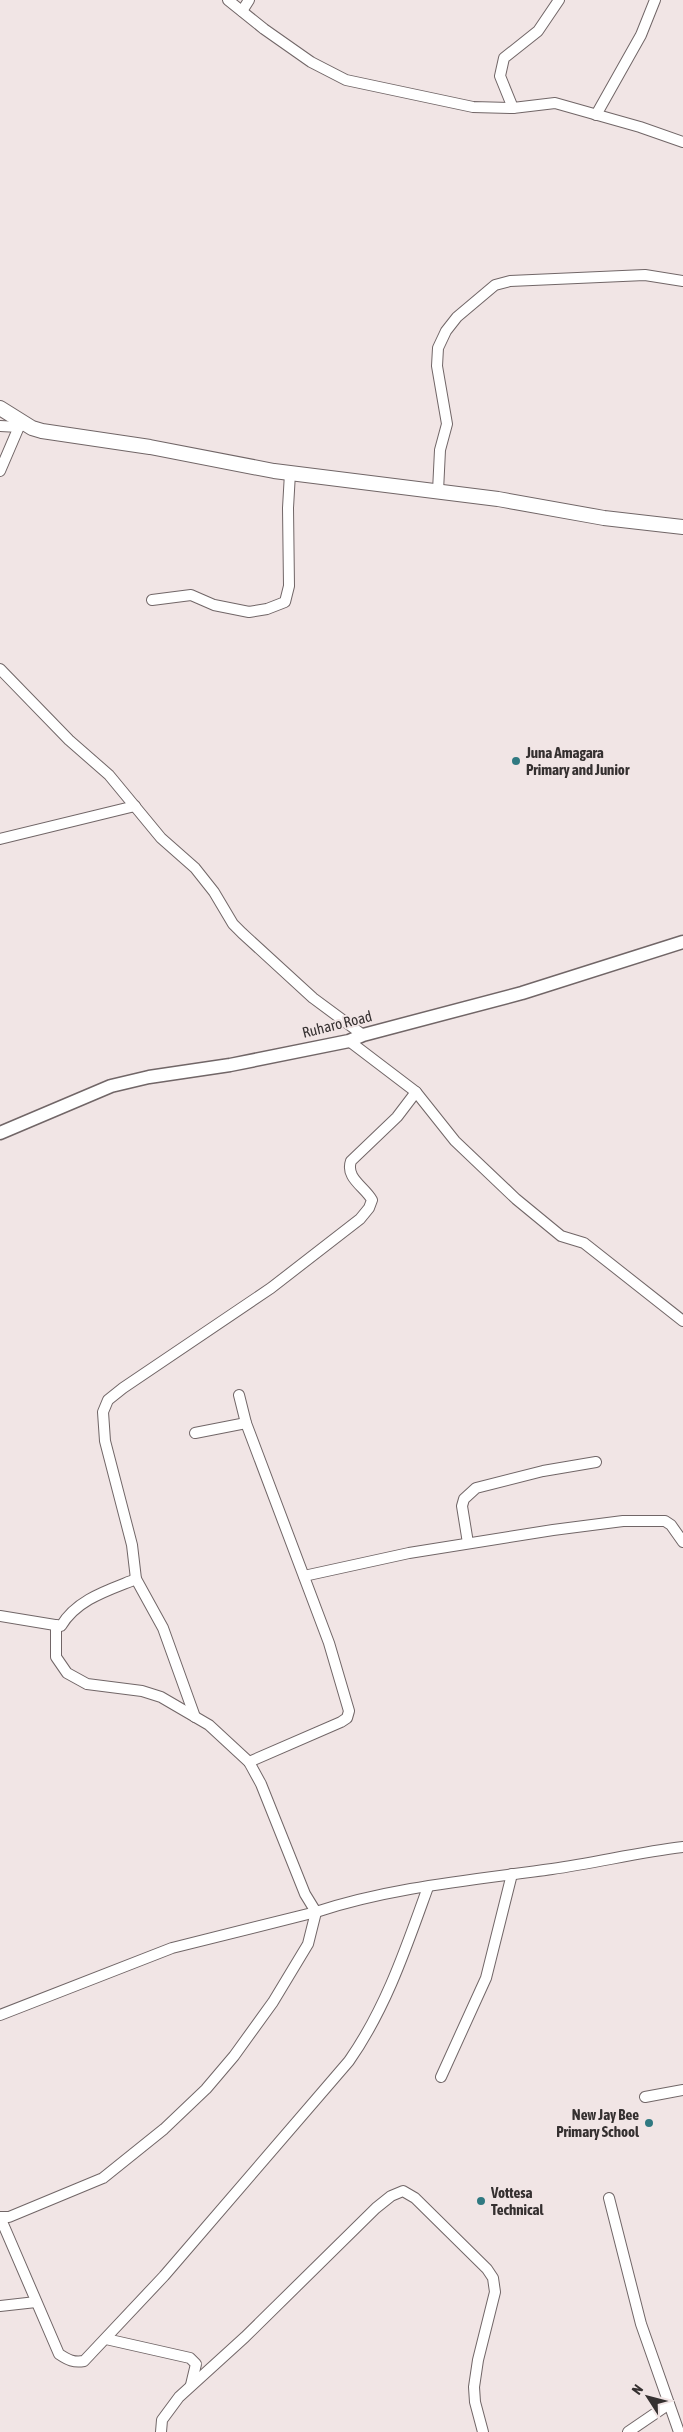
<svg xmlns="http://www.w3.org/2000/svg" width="683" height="2432" font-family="'Asap Condensed',sans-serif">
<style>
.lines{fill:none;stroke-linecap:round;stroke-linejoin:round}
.minor-casing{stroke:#716667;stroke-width:12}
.tertiary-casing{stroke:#716667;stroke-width:15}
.secondary-casing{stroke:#716667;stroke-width:16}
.minor{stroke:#fff;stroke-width:10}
.tertiary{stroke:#fff;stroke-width:12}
.secondary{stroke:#fff;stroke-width:14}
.poi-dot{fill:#307981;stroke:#f1e5e5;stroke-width:2}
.labels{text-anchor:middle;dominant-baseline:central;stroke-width:4;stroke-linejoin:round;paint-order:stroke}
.poi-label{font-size:15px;font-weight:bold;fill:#353030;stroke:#f1e5e5;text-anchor:start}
.street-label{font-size:15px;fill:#353030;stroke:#f1e5e5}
</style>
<rect width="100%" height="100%" fill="#f1e5e5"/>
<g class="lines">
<g class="minor-casing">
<g id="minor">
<path d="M228,0L264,29L311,62L346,80L473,107L513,108L555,103L640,127L683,142"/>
<path d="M242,11L249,0"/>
<path d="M513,108L500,76L504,58L538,31L559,0"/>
<path d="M596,115L641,35L655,0"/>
<path d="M0,426L19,427"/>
<path d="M0,471L21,422"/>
<path d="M438,491L440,450L447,424L437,366L438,348L446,331L457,317L495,285L510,281L645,275L683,281"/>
<path d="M152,600L191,595L214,605L249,612L267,609L285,602L289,586L288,508L290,473"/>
<path d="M0,669L69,740L109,775L161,838L195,868L214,892L233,924L242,933L313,998L363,1035"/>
<path d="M0,839L135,806"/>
<path d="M349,1041L416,1092L455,1141L516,1199L561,1236L584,1243L683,1321"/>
<path d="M239,1395L246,1423L329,1643L349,1711L347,1718L341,1722L249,1762"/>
<path d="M195,1433L246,1423"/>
<path d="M468,1543L462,1506L464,1499L476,1488L543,1471L596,1462"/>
<path d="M304,1576L409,1553L553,1530L623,1521H665L671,1525L683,1542"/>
<path d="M0,1616L61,1626C77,1599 109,1590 136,1579"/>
<path d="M56,1625V1657L67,1673L87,1684L142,1691L161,1697L209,1725L249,1762L261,1784L305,1894L316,1912C392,1887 473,1880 552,1869C596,1863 639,1852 683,1847"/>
<path d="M195,1717L163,1628L136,1579L132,1545L105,1441L103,1412L108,1400L123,1388L271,1288L360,1219L369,1208L372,1200C365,1187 345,1178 351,1161L397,1117L416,1092"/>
<path d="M0,2015L172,1948L316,1912"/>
<path d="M441,2077L486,1978L512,1874"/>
<path d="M645,2097L683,2090"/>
<path d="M609,2198L641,2324L679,2432"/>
<path d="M0,2217L59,2354C68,2360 74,2363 84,2361L164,2276L349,2061C386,2008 406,1948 428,1887"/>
<path d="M0,2217H9L103,2178L164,2129L206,2089L234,2056L273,2002L308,1944L316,1912"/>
<path d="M0,2306L36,2302"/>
<path d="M106,2339L190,2358L196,2364L191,2385"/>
<path d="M161,2432L162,2420L179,2397L245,2337L376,2208L391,2196L403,2191L415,2198L487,2269L493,2278L495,2292L478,2360L474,2387L475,2402L483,2432"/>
<path d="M628,2432L669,2404"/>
</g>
</g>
<g class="tertiary-casing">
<path id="tertiary" d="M0,1133L111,1086L149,1077L230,1065L349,1041L363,1035L522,993L683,942"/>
</g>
<g class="secondary-casing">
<path id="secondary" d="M0,408L32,428L42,431L150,447L274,471L498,499L604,518L683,527"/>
</g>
<use href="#minor" class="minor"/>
<use href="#tertiary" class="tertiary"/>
<use href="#secondary" class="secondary"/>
</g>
<g class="poi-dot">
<circle cx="516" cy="761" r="5"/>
<circle cx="649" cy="2123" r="5"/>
<circle cx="481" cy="2201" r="5"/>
</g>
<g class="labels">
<g class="poi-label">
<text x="526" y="752">Juna Amagara<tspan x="526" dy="17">Primary and Junior</tspan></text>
<text x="639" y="2114" text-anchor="end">New Jay Bee<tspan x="639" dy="17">Primary School</tspan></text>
<text x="491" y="2192">Vottesa<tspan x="491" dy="17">Technical</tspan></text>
</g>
<g class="street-label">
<text transform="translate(337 1024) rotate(-14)">Ruharo Road</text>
</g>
</g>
<g transform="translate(648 2397) rotate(306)" stroke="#f1e5e5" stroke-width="4" paint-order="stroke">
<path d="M0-4L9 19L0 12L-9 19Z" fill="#353030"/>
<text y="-8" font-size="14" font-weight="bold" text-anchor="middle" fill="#353030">N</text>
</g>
</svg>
